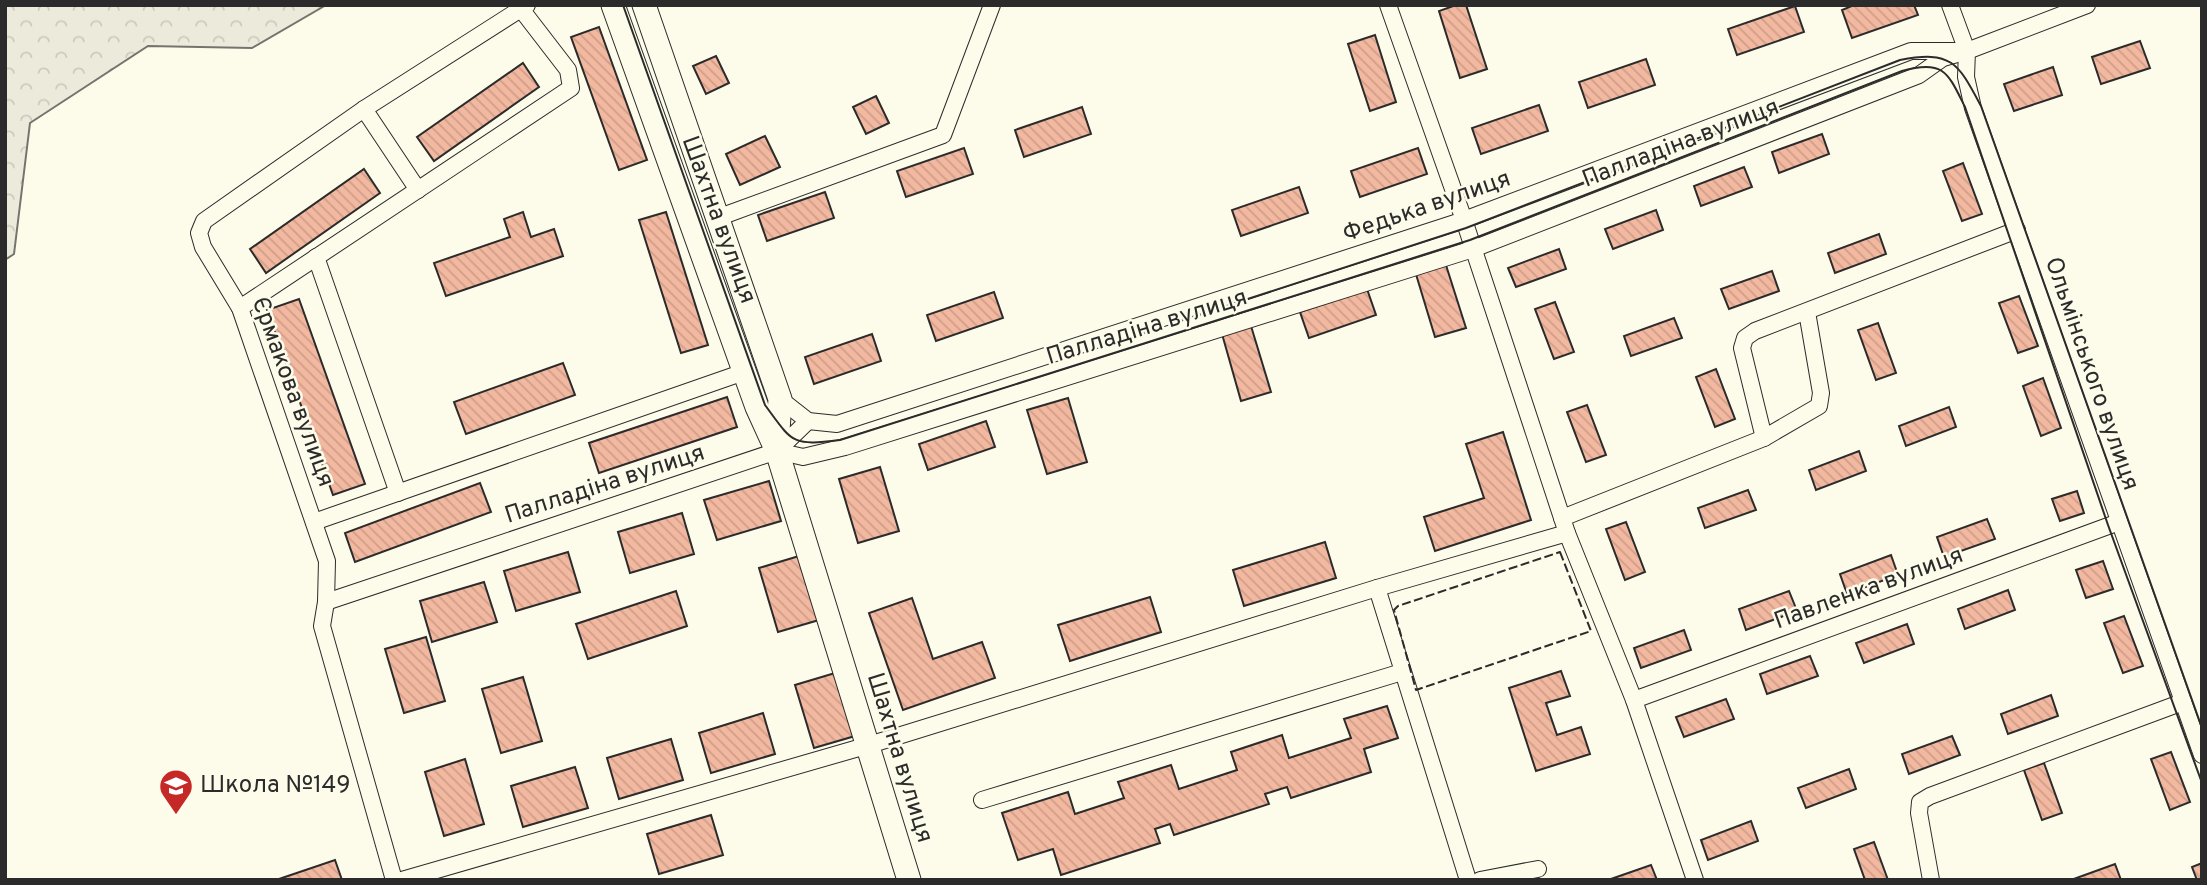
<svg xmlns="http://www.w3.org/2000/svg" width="2207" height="885" font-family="Overpass,sans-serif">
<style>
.forest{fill:url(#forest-crowns);stroke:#74746e;stroke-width:2}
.building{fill:url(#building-back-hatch);stroke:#2b2b2b;stroke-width:2}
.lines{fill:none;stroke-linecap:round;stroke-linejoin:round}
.street-casing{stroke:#2b2b2b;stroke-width:18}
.secondary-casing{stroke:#2b2b2b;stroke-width:25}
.street{stroke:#fdfbea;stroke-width:16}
.secondary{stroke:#fdfbea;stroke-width:23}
.tram{stroke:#2b2b2b;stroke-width:2}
.fence{stroke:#2b2b2b;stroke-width:2;stroke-dasharray:9 3.5;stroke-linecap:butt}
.labels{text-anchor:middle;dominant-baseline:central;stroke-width:5;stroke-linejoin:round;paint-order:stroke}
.street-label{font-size:24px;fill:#2b2b2b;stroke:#fdfbea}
.poi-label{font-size:24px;fill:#2b2b2b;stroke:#fdfbea;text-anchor:start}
</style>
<defs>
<pattern id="forest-crowns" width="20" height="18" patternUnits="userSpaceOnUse" patternTransform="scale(1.75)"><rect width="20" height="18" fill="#ecebdb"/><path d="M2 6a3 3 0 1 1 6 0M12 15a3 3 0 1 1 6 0" fill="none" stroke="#cbcabc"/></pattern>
<pattern id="building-back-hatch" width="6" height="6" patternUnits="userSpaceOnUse" patternTransform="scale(1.75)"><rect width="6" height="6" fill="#f2b8a0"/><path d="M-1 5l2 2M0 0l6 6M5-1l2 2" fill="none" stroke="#d09e8a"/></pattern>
</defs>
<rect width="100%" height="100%" fill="#fdfbea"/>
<path class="forest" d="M5,5H326L252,48L148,46L30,123L14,254L5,260Z"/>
<g class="building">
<path d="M1456,5H1466L1487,69L1460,78L1439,11Z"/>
<path d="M1854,5H1914L1918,15L1852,38L1842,10Z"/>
<path d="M1795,6L1804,32L1737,55L1728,29Z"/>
<path d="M599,27L647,160L619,170L571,37Z"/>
<path d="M1375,35L1396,102L1370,111L1348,44Z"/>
<path d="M2140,41L2150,68L2101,84L2092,57Z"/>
<path d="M716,56L729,83L706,94L693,66Z"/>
<path d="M1646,59L1655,85L1588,108L1579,82Z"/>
<path d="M523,63L539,87L434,161L417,137Z"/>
<path d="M2053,67L2062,95L2014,111L2004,84Z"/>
<path d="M876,96L889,123L866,134L853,107Z"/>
<path d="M1539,105L1548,131L1481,154L1472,128Z"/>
<path d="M1082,107L1091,134L1024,157L1015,130Z"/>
<path d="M1822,134L1829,154L1779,173L1772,152Z"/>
<path d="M765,136L780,167L740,185L726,154Z"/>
<path d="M964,148L973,174L906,197L897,171Z"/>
<path d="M1418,148L1427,174L1360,197L1351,171Z"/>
<path d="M1963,163L1982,214L1962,221L1943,171Z"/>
<path d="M1744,167L1752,187L1701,206L1694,186Z"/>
<path d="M364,169L380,193L266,273L250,249Z"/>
<path d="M1299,187L1308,213L1241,236L1232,210Z"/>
<path d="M825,192L834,218L767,241L758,215Z"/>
<path d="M1656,210L1663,230L1613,249L1605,229Z"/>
<path d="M523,212L531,237L554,229L563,256L446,296L434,263L510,237L504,219Z"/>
<path d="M666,212L708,345L681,353L639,220Z"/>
<path d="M1879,234L1886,254L1835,273L1828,253Z"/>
<path d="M1559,249L1566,269L1516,287L1508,268Z"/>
<path d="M1445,262L1466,328L1435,337L1415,271Z"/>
<path d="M1772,271L1779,291L1729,309L1721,289Z"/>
<path d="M1367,289L1376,315L1309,338L1300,312Z"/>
<path d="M994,292L1003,318L936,341L927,315Z"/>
<path d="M2019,296L2038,346L2018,353L1999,303Z"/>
<path d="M299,299L365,484L333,495L267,310Z"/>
<path d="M1555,302L1574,352L1554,359L1535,309Z"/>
<path d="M1674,318L1682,338L1631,356L1624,336Z"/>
<path d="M1878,323L1896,373L1876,380L1858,330Z"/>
<path d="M1251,326L1271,392L1241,401L1222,334Z"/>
<path d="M872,334L881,361L814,384L805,357Z"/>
<path d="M563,363L575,395L466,434L454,402Z"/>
<path d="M1716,369L1735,419L1715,427L1696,377Z"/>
<path d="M2043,378L2061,428L2041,436L2023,386Z"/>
<path d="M727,397L737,427L599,473L589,443Z"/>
<path d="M1068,398L1087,462L1047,474L1027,410Z"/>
<path d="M1587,405L1606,455L1586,462L1567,412Z"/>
<path d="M1949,407L1956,427L1906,446L1899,426Z"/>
<path d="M986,421L995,447L928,470L919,444Z"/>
<path d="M1503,432L1531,520L1435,551L1424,517L1484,498L1466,444Z"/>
<path d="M1859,451L1866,471L1816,490L1809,470Z"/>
<path d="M880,467L899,531L858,543L839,479Z"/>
<path d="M769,481L781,521L717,540L704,500Z"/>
<path d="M480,483L491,512L355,562L345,533Z"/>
<path d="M1748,490L1756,510L1705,528L1698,508Z"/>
<path d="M2077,491L2084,513L2060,521L2052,499Z"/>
<path d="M682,513L694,554L630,573L618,532Z"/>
<path d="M1987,519L1995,539L1944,557L1937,537Z"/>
<path d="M1626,522L1645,572L1625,580L1606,529Z"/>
<path d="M1325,542L1336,578L1244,606L1233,570Z"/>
<path d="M568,552L580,592L516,611L504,571Z"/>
<path d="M1891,555L1898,575L1847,594L1840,574Z"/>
<path d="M799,556L819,620L778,632L759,568Z"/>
<path d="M2103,561L2113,589L2086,598L2076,570Z"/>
<path d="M484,582L497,622L432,642L420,601Z"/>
<path d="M2008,590L2015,610L1965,629L1958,609Z"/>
<path d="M676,591L687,626L588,659L576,624Z"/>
<path d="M1789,591L1797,611L1746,630L1739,609Z"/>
<path d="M1150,597L1161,632L1070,661L1058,625Z"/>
<path d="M912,598L933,659L982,642L995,678L903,710L869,613Z"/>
<path d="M2124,616L2143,666L2123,673L2104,623Z"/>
<path d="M1907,624L1914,644L1864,663L1856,643Z"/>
<path d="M1684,630L1691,650L1641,668L1634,648Z"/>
<path d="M426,637L445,701L404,713L385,649Z"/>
<path d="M1810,656L1818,676L1767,694L1760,674Z"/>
<path d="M1561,671L1570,696L1546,703L1557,735L1581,727L1590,754L1536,771L1509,688Z"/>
<path d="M835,673L855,736L814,748L795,685Z"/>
<path d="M523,677L542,741L501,753L482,689Z"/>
<path d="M2051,695L2058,716L2008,734L2001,714Z"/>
<path d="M1726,699L1734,719L1684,737L1676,717Z"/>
<path d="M1387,706L1398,738L1364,749L1371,772L1291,798L1287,787L1265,794L1269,804L1174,835L1170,824L1155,829L1160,843L1061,875L1053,849L1018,860L1002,813L1068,792L1075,814L1124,798L1118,782L1171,765L1179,789L1237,770L1231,752L1282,735L1289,758L1351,738L1344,719Z"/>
<path d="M763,713L775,754L711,773L699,733Z"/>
<path d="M1952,736L1960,755L1909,774L1902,754Z"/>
<path d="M671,739L683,780L619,799L607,758Z"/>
<path d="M2171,752L2190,802L2170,810L2151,759Z"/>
<path d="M465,759L484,824L444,836L425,772Z"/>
<path d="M2044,763L2062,813L2042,820L2024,770Z"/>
<path d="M575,767L588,808L523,827L511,786Z"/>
<path d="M1849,769L1856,789L1806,808L1798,788Z"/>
<path d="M711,815L723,855L659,874L647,834Z"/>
<path d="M1751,821L1758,841L1708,860L1701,840Z"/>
<path d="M1874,842L1888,880H1865L1854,849Z"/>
<path d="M335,860L342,880H276Z"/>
<path d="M2202,863V880H2197L2192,867Z"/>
<path d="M2115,864L2121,880H2071Z"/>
<path d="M1651,865L1657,880H1612L1611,879Z"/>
</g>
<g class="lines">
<g class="street-casing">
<g id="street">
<path d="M1388,5L1464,220L1567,533L1634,700L1695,880"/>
<path d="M1950,5L1967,51L1966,77L1973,108L2202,755"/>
<path d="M364,109L418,190"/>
<path d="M717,218L943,135L992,5"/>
<path d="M316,257L398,493"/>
<path d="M240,308L571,88L568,70L521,9"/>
<path d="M780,399L808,421L837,424L1464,220L1911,51H1967L2087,5"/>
<path d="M1764,438L1742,348L1745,338L1755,331L2017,230"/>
<path d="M777,451L808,421"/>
<path d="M1562,518L1764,438L1819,406L1821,393L1807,312"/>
<path d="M314,522L744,372"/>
<path d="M1377,588L1468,880"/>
<path d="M326,602L777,451L803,457L845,447L1473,249L1919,75L1943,58L1967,51"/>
<path d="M1634,700L2119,522"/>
<path d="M982,800L1402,672"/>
<path d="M394,880L322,626L326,602L327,561L240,308L203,247L199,233L204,221L364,109L527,5"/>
<path d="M402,880L869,745L1377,588L1567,533"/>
<path d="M1480,880L1538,869"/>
<path d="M1931,880L1919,813L1920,802L1930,796L2183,702"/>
</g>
</g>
<g class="secondary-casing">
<g id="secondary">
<path d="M613,5L757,407L777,451L909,880"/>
<path d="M644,5L780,399L777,448"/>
</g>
</g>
<use href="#street" class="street"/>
<use href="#secondary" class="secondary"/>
<g class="tram">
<path d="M623,5L765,405C793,443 791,446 840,440L1470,240L1902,71C1944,59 1948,73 1965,107L2108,525L2202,783"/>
<path d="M1180,321L1466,228L1900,60C1952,50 1958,63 1981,106L2202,728"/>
</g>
<path class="fence" d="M1560,552L1591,631L1416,690L1394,610L1398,606Z"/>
</g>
<defs>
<g id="school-pin" transform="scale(1.75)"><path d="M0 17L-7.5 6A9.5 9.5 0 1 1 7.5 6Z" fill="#c62828" stroke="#fdfbea"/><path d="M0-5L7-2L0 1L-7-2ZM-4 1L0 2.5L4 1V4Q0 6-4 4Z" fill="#fff"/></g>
</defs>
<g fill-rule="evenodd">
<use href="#school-pin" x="176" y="786"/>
</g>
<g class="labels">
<g class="street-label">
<text transform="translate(1681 144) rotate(-21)">Палладіна вулиця</text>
<text transform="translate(1427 207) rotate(-19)">Федька вулиця</text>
<text transform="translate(718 220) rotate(70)">Шахтна вулиця</text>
<text transform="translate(1147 328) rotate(-17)">Палладіна вулиця</text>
<text transform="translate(2091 374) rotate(71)">Ольмінського вулиця</text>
<text transform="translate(292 392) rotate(70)">Єрмакова вулиця</text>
<text transform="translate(605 485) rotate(-18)">Палладіна вулиця</text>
<text transform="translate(1869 589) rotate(-20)">Павленка вулиця</text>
<text transform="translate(899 758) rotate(73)">Шахтна вулиця</text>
</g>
<g class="poi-label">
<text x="200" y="786">Школа №149</text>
</g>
</g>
<rect width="2207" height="885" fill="none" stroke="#2b2b2b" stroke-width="14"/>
</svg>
